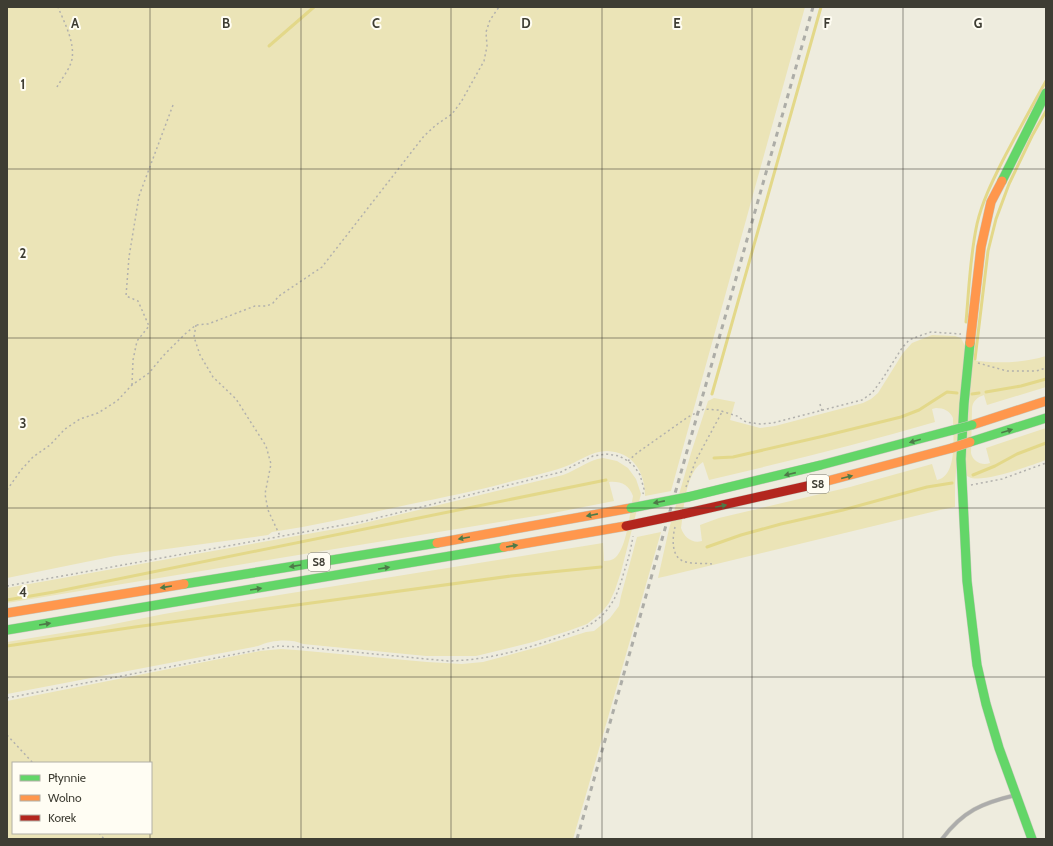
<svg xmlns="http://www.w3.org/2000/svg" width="1053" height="846" font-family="Cabin,sans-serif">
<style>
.green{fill:#ebe4b7;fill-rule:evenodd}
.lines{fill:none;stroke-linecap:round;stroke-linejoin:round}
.stream{stroke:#e3d889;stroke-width:3}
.lane-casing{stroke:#c9c8bd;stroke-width:4.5}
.fast-casing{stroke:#c9c8bd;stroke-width:10}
.slow-casing{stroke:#c9c8bd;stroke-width:10}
.jam-casing{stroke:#c9c8bd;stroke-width:10}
.path{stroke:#b2b1ad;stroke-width:1.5;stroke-dasharray:2 3;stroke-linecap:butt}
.lane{stroke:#acacab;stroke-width:3.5}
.fast{stroke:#63d668;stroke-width:9}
.slow{stroke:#ff974d;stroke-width:9}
.jam{stroke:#b3261e;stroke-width:9}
.rail{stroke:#adada7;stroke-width:3;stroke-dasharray:5 5;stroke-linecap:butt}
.fast-bridge-casing{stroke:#c9c8bd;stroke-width:10;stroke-linecap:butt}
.slow-bridge-casing{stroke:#c9c8bd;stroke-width:10;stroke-linecap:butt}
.jam-bridge-casing{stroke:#c9c8bd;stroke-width:10;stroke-linecap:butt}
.fast-bridge{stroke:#63d668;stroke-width:9}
.slow-bridge{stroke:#ff974d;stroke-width:9}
.jam-bridge{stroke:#b3261e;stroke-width:9}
.oneway{fill:#4d7a48}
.grid{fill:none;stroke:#3e3d33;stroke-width:1;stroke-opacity:0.55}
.labels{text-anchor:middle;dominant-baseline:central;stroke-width:4;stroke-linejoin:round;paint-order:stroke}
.shield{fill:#fffdf3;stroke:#78776d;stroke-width:1}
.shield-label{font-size:11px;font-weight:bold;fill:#3e3d33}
.grid-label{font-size:13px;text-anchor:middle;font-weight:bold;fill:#3e3d33;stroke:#fffdf3;stroke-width:4;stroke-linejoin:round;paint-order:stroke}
</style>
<rect width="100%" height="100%" fill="#eeecde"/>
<g class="green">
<path d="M7,7H805L671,491L645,496C645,472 633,452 607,451C591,451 578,462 564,467C547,473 527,477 509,482C477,491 444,497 411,504C365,514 319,525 272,532L268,535L115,556L7,578Z"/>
<path d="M932,335L955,336L961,338L965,346L955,485V507L940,510L667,576L658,578L669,529L691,453L708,401L714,398L735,402L730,420L760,428L775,426L863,403L871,399L878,393L903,353L912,343ZM936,408C944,408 950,411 953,418C953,436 958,475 937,480L932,464L850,487L719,518L700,525L702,541C692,544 684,537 681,528C684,509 685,473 703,462L709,480C785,462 860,444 935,422L932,409Z"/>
<path d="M1046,356V387L987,405L984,395C977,397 972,402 972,409L971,453C973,462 982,466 990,463L986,448L1046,428V460C1032,465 982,484 969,477C966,476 965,473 965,470L972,360C995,364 1024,363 1046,356Z"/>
<path d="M603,458L617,461L628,468L636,479L641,494L621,572L615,590L609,603L601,613L587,624L568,631L533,642L476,656H426L303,644C291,638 270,640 258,646L7,694V642L104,626L164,614L211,606L603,543L604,561C608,561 613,560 616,557C627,546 630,512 633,496C629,485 621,481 609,482L614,501L548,514L7,603V588L352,526L563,475C577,470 588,460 603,458Z"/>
<path d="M661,532L587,791L573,839H7V701L260,651L281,649L296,650L427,662L462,664L483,662L542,646L586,632L594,631L610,618L619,606L621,596L637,537ZM13,763H151V833H13Z"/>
</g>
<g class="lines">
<g class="stream">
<path d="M269,46L314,7"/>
<path d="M966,322C969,289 970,256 977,224C982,202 992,182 1002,162C1016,135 1031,108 1046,81"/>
<path d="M975,359L988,251L996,219L1009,184L1032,136L1046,111"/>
<path d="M986,392L1021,386L1046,379"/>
<path d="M712,394L821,7"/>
<path d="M972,394L979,393"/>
<path d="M714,458L733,457L824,436L901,417L919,410L947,392L957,393"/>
<path d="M973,475L995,466L1017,454L1046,443"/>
<path d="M707,547L741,535L781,524L843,510L927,487L952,483"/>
<path d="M7,600L54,592L606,480"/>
<path d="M7,646L135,627L511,576L601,567"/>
</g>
<g class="lane-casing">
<path id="lane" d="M942,839C963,811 982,803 1016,795"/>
</g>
<g class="fast-casing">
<g id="fast">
<path d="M1002,181L1046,93"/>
<path d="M970,343L964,404L961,459L967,581L977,665L986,704L999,748L1032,839"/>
<path d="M970,442L1046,418"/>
<path d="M688,497L821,465L953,430"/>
<path d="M184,584L437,543"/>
<path d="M7,630L504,547"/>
</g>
</g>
<g class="slow-casing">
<g id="slow">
<path d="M970,343L981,247L991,202L1002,181"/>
<path d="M972,425L1046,401"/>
<path d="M816,484L952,448"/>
<path d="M437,543L631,508"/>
<path d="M504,547L626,526"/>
<path d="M7,613L184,584"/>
</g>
</g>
<g class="jam-casing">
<path id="jam" d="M683,514L816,484"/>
</g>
<g class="path">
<path d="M57,87C62,78 70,69 72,59C75,42 64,22 58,7"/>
<path d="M196,325L194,337L200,355L213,377L236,399L266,446L271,464L265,494L268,510L280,536"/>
<path d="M978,363L1007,371H1036L1046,368"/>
<path d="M132,385L133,360L137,341L149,326L138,301L126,296L129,257L139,196L173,105"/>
<path d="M820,404L822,411"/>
<path d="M628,461L637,453L688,417L704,409L718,410L737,416L746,422L760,424L773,423L862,400L872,393L883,378L902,348L909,340L919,336L931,332L961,334"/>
<path d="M971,485L1002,479L1046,463"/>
<path d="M686,487L696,460L722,412"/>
<path d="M7,490L21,470L33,457L50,445L65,429L80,419L98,413L117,401L132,385L149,373L163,356L185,334L196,325L208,324L255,306H267L273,303L279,296L322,267L424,136L436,125L452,114L461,102L484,61L487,46L486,32L490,20L499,7"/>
<path d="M675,527C672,539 671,559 686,562C694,564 704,563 712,564"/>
<path d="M7,586L365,521L561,472L593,456L606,454L619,456L628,461L634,466L640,475L644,489L643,494"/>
<path d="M7,698L278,646L301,647L448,661C495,660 535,646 579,630C607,618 616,601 624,572C628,560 631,549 633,536"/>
<path d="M7,735L33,763"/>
<path d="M99,833L104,839"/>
</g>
<use href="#lane" class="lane"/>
<use href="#fast" class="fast"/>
<use href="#slow" class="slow"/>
<use href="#jam" class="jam"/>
<path class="rail" d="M577,839L813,7"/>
<g class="fast-bridge-casing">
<g id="fast-bridge">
<path d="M953,430L972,425"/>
<path d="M631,508L688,497"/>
</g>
</g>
<g class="slow-bridge-casing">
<path id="slow-bridge" d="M952,448L970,442"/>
</g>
<g class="jam-bridge-casing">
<path id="jam-bridge" d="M626,526L683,514"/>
</g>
<use href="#fast-bridge" class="fast-bridge"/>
<use href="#slow-bridge" class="slow-bridge"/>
<use href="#jam-bridge" class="jam-bridge"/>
</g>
<defs><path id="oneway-solid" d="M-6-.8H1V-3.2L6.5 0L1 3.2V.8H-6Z"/></defs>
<g class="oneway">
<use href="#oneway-solid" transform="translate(1007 431) rotate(-17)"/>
<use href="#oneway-solid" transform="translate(915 441) rotate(164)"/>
<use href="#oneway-solid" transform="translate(790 474) rotate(167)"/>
<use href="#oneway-solid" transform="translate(847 477) rotate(-14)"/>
<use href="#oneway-solid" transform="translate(659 502) rotate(169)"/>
<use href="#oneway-solid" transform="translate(721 506) rotate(-12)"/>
<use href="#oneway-solid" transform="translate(592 515) rotate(169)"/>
<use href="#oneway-solid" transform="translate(464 538) rotate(170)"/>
<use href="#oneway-solid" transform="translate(512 546) rotate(-9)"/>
<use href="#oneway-solid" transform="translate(295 566) rotate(171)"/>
<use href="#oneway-solid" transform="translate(384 568) rotate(-9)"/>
<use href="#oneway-solid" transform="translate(166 587) rotate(171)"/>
<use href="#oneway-solid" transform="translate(256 589) rotate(-9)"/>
<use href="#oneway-solid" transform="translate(45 624) rotate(-9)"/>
</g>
<path class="grid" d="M150,7V763M301,7V839M451,7V839M602,7V839M752,7V839M903,7V839M7,169H1046M7,338H1046M7,508H1046M7,677H1046M150,833V839"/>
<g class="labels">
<g class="shield">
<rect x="807" y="475" width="22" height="18" rx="3"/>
<rect x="308" y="553" width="22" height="18" rx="3"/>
</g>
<g class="shield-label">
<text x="818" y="484">S8</text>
<text x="319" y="562">S8</text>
</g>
</g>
<g class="grid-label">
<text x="75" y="28">A</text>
<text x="226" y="28">B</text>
<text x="376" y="28">C</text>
<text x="526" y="28">D</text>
<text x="677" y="28">E</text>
<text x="827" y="28">F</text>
<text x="978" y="28">G</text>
<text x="23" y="89">1</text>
<text x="23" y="258">2</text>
<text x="23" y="428">3</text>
<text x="23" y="597">4</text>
</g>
<rect width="1053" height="846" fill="none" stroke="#3e3d33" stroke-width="16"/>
<rect x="12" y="762" width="140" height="72" fill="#fffdf3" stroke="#b2b0a6"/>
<rect x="20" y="775" width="20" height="6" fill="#63d668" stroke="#b2b0a6"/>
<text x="48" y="782" font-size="12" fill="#3e3d33">Płynnie</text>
<rect x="20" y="795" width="20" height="6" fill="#ff974d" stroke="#b2b0a6"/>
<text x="48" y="802" font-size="12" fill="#3e3d33">Wolno</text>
<rect x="20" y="815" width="20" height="6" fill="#b3261e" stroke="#b2b0a6"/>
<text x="48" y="822" font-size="12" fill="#3e3d33">Korek</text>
</svg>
